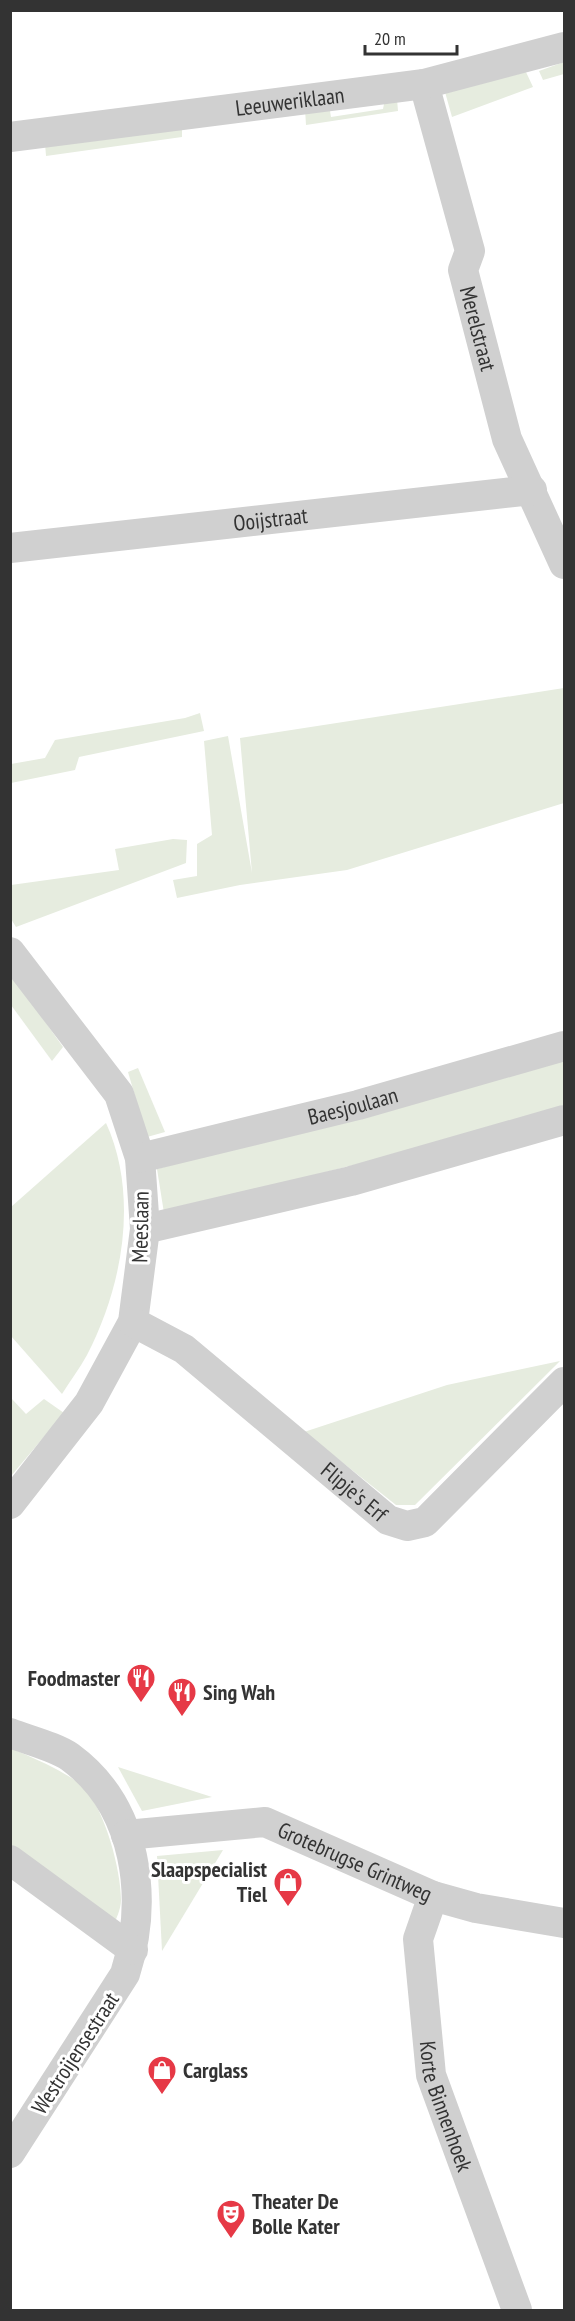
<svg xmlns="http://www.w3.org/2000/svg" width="575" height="2321" font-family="'PT Sans Narrow',sans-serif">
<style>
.green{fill:#e6ecdf}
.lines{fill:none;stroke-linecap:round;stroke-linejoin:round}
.minor{stroke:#d0d0d0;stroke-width:30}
.labels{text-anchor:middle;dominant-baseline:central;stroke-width:6;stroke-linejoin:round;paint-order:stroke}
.street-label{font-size:22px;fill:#333;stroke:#fff}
.poi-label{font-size:22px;font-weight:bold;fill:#333;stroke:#fff;text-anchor:start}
</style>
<rect width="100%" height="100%" fill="#fff"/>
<g class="green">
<path d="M564,62V74L543,80L539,71Z"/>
<path d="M526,72L533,87L452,117L445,92Z"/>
<path d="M385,99H397L398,111L306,125L305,109L329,105L331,117L383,109Z"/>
<path d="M182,127V137L46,156L45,143Z"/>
<path d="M564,688V803L347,870L240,885L177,898L173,880L197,876V844L212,835L204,741L228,736L252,873L240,738Z"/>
<path d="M200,713L204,731L79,757L75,770L11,783V764L45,758L55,740L185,718Z"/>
<path d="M173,839L187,840L186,863L16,927L11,919V885L119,870L115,849Z"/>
<path d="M10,972L63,1047L52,1061L11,1005Z"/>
<path d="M564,1054V1105L397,1154L164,1213L157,1169Z"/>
<path d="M138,1068L165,1132L147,1137L128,1072Z"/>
<path d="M106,1123C139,1195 123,1286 87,1355C80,1368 70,1381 62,1394L11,1336V1207Z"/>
<path d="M560,1361L415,1505H396L304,1432L447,1385Z"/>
<path d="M11,1398L26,1414L44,1399L64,1413L11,1476Z"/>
<path d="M10,1748C29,1756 70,1773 84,1788C105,1810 121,1870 121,1900C121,1909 116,1919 113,1927L11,1847Z"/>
<path d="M118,1767L212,1797L142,1811Z"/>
<path d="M223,1850L162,1951L157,1856Z"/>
</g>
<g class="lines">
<g class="minor">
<path id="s1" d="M424,84L470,251L463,270L507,439L564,564"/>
<path id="s2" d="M10,137L424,84L564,47"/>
<path id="s3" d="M10,548L532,490"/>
<path d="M10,952L119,1094L140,1158L145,1229L133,1322L89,1403L10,1504"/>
<path id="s4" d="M140,1158L358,1105L564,1046"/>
<path d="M145,1229L351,1181L564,1120"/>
<path id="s5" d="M133,1322L184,1349L388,1520L407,1526L425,1522L564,1382"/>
<path d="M10,1733C28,1740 56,1747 70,1757C138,1807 149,1899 125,1974L10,2153"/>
<path id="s6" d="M126,1835L265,1822L433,1896L476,1908L564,1923"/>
<path d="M10,1860L133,1950"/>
<path id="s7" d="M433,1896L418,1939L431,2075L517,2310"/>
</g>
</g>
<defs>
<g id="restaurant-pin" transform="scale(1.5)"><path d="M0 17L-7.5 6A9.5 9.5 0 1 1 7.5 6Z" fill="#e63946" stroke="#fff"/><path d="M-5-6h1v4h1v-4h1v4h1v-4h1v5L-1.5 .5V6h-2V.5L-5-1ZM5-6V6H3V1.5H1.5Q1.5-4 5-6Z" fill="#fff"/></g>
<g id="shop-pin" transform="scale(1.5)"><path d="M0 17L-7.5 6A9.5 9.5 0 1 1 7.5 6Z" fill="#e63946" stroke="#fff"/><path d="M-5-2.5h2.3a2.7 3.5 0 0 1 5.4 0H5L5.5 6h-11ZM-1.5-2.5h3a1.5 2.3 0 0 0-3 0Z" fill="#fff"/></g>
<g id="theatre-pin" transform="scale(1.5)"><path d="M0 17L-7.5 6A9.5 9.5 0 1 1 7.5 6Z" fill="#e63946" stroke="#fff"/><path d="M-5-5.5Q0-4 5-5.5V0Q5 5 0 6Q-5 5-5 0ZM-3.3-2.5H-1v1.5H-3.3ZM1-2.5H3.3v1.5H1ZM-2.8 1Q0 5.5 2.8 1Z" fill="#fff"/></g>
</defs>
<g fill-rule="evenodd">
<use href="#restaurant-pin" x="141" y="1678"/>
<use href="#restaurant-pin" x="182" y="1692"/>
<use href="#shop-pin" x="288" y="1882"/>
<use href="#shop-pin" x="162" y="2070"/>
<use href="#theatre-pin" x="231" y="2214"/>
</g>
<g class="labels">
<g class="street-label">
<text stroke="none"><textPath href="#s2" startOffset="282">Leeuweriklaan</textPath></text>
<text stroke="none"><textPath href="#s1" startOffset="254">Merelstraat</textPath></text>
<text stroke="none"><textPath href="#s3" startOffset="262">Ooijstraat</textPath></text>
<text stroke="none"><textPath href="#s4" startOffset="219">Baesjoulaan</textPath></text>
<text transform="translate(140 1227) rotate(-89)">Meeslaan</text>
<text stroke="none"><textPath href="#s5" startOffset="280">Flipje's Erf</textPath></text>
<text stroke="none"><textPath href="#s6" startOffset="238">Grotebrugse Grintweg</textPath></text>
<text transform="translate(75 2053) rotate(-57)">Westroijensestraat</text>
<text stroke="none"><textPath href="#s7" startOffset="216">Korte Binnenhoek</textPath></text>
</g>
<g class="poi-label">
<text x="120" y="1678" text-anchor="end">Foodmaster</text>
<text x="203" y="1692">Sing Wah</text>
<text x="267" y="1869" text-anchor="end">Slaapspecialist<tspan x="267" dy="25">Tiel</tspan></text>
<text x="183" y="2070">Carglass</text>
<text x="252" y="2201">Theater De<tspan x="252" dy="25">Bolle Kater</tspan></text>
</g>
</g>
<rect width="575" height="2321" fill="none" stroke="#333333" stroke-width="24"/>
<path d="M365 45v9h92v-9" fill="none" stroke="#333333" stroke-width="3"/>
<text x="374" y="45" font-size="18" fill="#333333" stroke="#ffffff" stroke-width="4.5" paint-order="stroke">20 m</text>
</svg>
